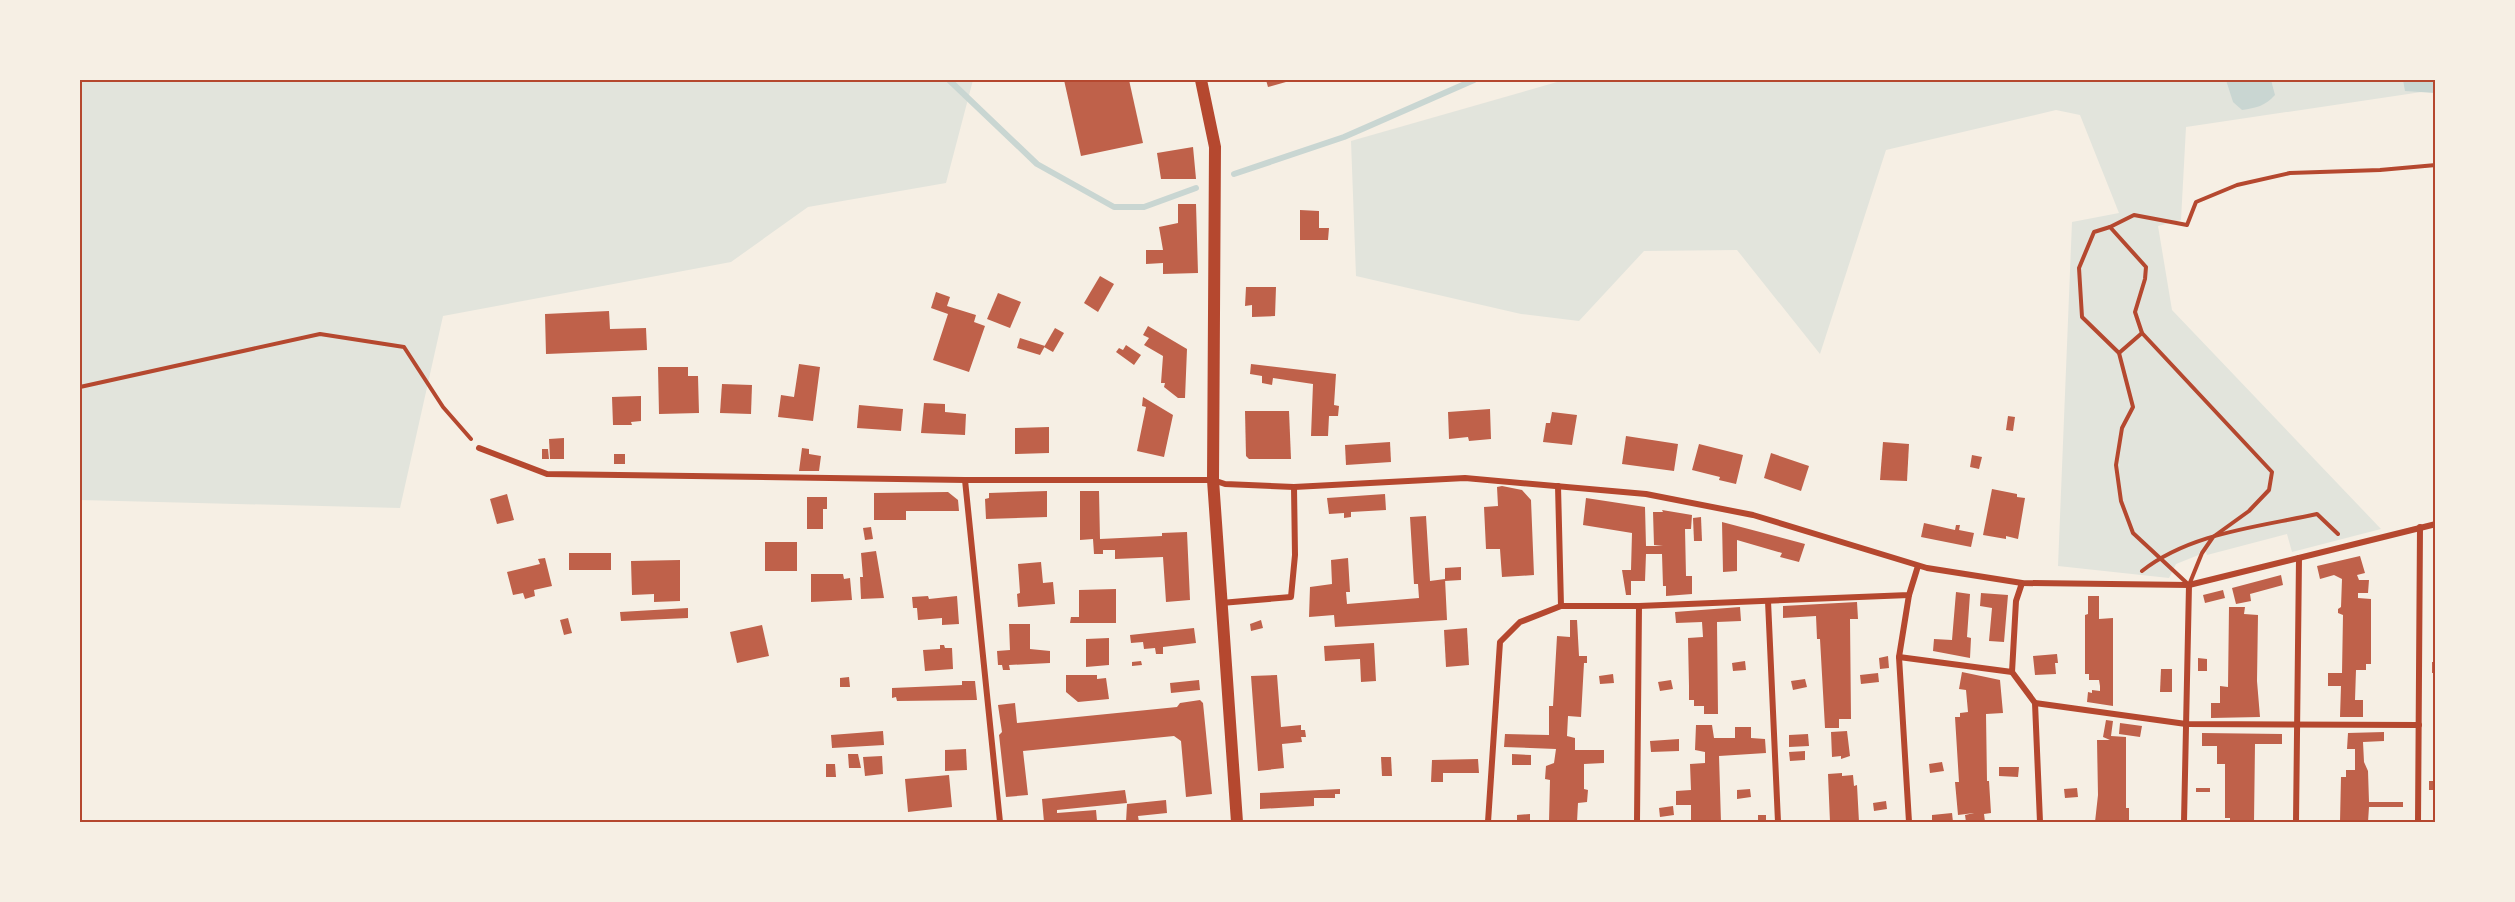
<svg xmlns="http://www.w3.org/2000/svg" width="2515" height="902" font-family="Commissioner,sans-serif">
<style>
.green{fill:#e2e4dc}
.water{fill:#c9d6d2}
.lines{fill:none;stroke-linecap:round;stroke-linejoin:round}
.stream{stroke:#c9d6d2;stroke-width:6}
.building{fill:#bf614a}
.path{stroke:#b5482f;stroke-width:4}
.minor{stroke:#b5482f;stroke-width:6}
.secondary{stroke:#b5482f;stroke-width:12}
.neatline{fill:none;stroke:#b5482f;stroke-width:2}
</style>
<rect width="100%" height="100%" fill="#f6efe4"/>
<g class="green">
<path d="M80,80H973L946,183L808,207L731,262L443,316L400,508L80,500Z"/>
<path d="M1564,80H2435V90L2186,127L2181,220L2158,226L2172,310L2381,529L2292,552L2287,534L2207,555L2206,552L2176,564L2169,578L2058,566L2072,222L2119,213L2080,115L2056,110L1886,150L1820,354L1737,250L1644,251L1579,321L1521,314L1356,276L1351,141Z"/>
</g>
<g class="water">
<path d="M2226,80H2271L2275,95C2265,106 2256,108 2242,110L2233,102Z"/>
<path d="M2403,80H2435V93L2405,91Z"/>
</g>
<g class="lines">
<g class="stream">
<path d="M949,80L1037,164L1114,207H1144L1196,188"/>
<path d="M1234,174L1344,137L1474,80"/>
</g>
</g>
<g class="building">
<path d="M1064,80H1129L1143,143L1081,156Z"/>
<path d="M1266,80H1293L1268,87Z"/>
<path d="M1193,147L1196,179H1161L1157,153Z"/>
<path d="M1178,204H1196L1198,273L1163,274V263L1146,264V250H1163L1159,227L1178,223Z"/>
<path d="M1300,210L1319,211V228H1329L1328,240H1300Z"/>
<path d="M1100,276L1114,284L1098,312L1084,303Z"/>
<path d="M1246,287H1276L1275,316L1252,317V305L1245,306Z"/>
<path d="M936,292L950,297L947,306L976,315L974,322L985,326L969,372L933,360L948,314L931,308Z"/>
<path d="M998,293L1021,302L1010,328L987,319Z"/>
<path d="M609,311L610,329L646,328L647,350L546,354L545,314Z"/>
<path d="M1148,326L1187,349L1185,398H1178L1164,387L1165,383H1161L1163,356L1144,345L1149,338L1143,335Z"/>
<path d="M1055,328L1064,333L1053,352L1044,347Z"/>
<path d="M1020,338L1045,346L1040,355L1017,348Z"/>
<path d="M1126,345L1141,355L1134,365L1116,352L1119,348L1123,350Z"/>
<path d="M799,364L820,367L813,421L778,417L781,395L794,397Z"/>
<path d="M1251,364L1336,374L1334,405L1339,406L1338,416H1329L1328,436H1311L1313,384L1273,378L1272,385L1262,383V376L1250,374Z"/>
<path d="M658,367H688V376H698L699,413L659,414Z"/>
<path d="M722,384L752,385L751,414L720,413Z"/>
<path d="M641,396V421L631,422L632,425H613L612,397Z"/>
<path d="M1143,397L1173,415L1164,457L1137,451L1146,407L1142,406Z"/>
<path d="M924,403L945,404V412L966,414L965,435L921,433Z"/>
<path d="M859,405L903,409L901,431L857,428Z"/>
<path d="M1490,409L1491,439L1469,441L1468,437L1449,439L1448,412Z"/>
<path d="M1245,411H1289L1291,459H1249L1246,456Z"/>
<path d="M1552,412L1577,415L1572,445L1543,442L1546,423H1550Z"/>
<path d="M2008,416L2015,417L2013,431L2006,430Z"/>
<path d="M1049,427V453L1015,454V428Z"/>
<path d="M1626,436L1678,444L1674,471L1622,464Z"/>
<path d="M564,438V459H550L549,439Z"/>
<path d="M1390,442L1391,462L1346,465L1345,445Z"/>
<path d="M1883,442L1909,444L1907,481L1880,480Z"/>
<path d="M1699,444L1743,455L1736,484L1719,480L1720,477L1692,470Z"/>
<path d="M802,448L809,449V454L821,456L819,471H799Z"/>
<path d="M542,449H548L549,459H542Z"/>
<path d="M1771,453L1809,466L1801,491L1764,478Z"/>
<rect x="614" y="454" width="11" height="10"/>
<path d="M1972,455L1982,457L1979,469L1970,467Z"/>
<path d="M1502,486L1522,490L1531,500L1534,575L1502,577L1500,549H1486L1484,507L1498,506L1497,487Z"/>
<path d="M1992,489L2017,494V497L2025,498L2018,539L2006,536V539L1983,535Z"/>
<path d="M1047,491V517L986,519L985,499L989,498V493Z"/>
<path d="M1080,491H1099L1100,539L1162,536V533L1187,532L1190,600L1166,602L1163,557L1115,559V550H1103V554H1094L1093,539L1080,540Z"/>
<path d="M948,492L958,500L959,511H906V520H874V493Z"/>
<path d="M507,494L514,520L497,524L490,499Z"/>
<path d="M1385,494L1386,510L1351,512V517L1344,518V513L1329,514L1327,498Z"/>
<path d="M807,497H827V509H823V529H807Z"/>
<path d="M1586,498L1645,507L1646,546H1663L1654,545L1653,512H1663L1662,510L1692,515L1691,529H1685L1686,576H1692V594L1666,596V586H1663L1662,554H1646L1645,581H1631V595H1626L1622,570H1631L1632,533L1583,525Z"/>
<path d="M1426,516L1430,581L1445,579L1447,620L1335,627L1334,615L1309,617L1310,587L1332,584L1331,560L1348,558L1350,592H1346L1347,604L1419,598L1418,584H1414L1410,517Z"/>
<path d="M1701,517L1702,541H1694L1693,518Z"/>
<path d="M1722,522L1805,544L1799,562L1780,557L1782,553L1737,540V571L1723,572Z"/>
<path d="M1924,523L1955,530L1956,525H1960L1959,530L1974,533L1971,547L1921,537Z"/>
<path d="M871,527L873,539L865,540L863,528Z"/>
<rect x="765" y="542" width="32" height="29"/>
<path d="M876,551L884,598L861,599L860,577H863L861,553Z"/>
<rect x="569" y="553" width="42" height="17"/>
<path d="M2360,556L2365,573L2357,575L2359,580H2369L2368,593H2358V598L2371,599V664H2366V670H2356L2355,700H2363V717H2340L2341,686H2328V673H2342L2343,615L2338,613V609L2341,607L2342,579L2334,575L2320,579L2317,566Z"/>
<path d="M545,558L552,586L534,590L535,596L525,599L523,593L513,595L507,572L540,564L538,559Z"/>
<path d="M680,560V601L654,602V594L632,595L631,561Z"/>
<path d="M1041,562L1043,583L1053,582L1055,604L1018,607L1017,594L1020,593L1018,564Z"/>
<path d="M1461,567V580L1445,581V568Z"/>
<path d="M811,574H843L844,579L850,578L852,600L811,602Z"/>
<path d="M2281,575L2283,585L2250,594L2251,601L2236,604L2232,588Z"/>
<path d="M1116,589V623H1070L1071,617H1079V590Z"/>
<path d="M2223,590L2225,598L2205,603L2203,595Z"/>
<path d="M1956,592L1970,594L1967,637L1971,638L1970,658L1933,651L1934,639L1952,640Z"/>
<path d="M1981,593L2008,595L2004,642L1989,641L1992,608L1980,606Z"/>
<path d="M928,596L929,599L957,596L959,624L942,625V618L918,620L917,608H913L912,597Z"/>
<path d="M2088,596H2099V619L2113,618V706L2087,702L2088,692L2092,693V690L2100,691V686L2099,680H2089V674H2085V615L2088,614Z"/>
<path d="M1857,602L1858,619H1850L1851,719H1839V728H1825L1820,639H1817L1816,616L1783,618V606Z"/>
<path d="M1740,607L1741,621L1717,622L1718,714H1704V706H1694V700H1689V686L1688,638L1703,637L1702,622L1676,623L1675,612Z"/>
<path d="M2229,607H2245L2244,614L2258,615L2257,681L2260,717L2211,718V703H2220V686L2228,687Z"/>
<path d="M688,608V618L621,621L620,612Z"/>
<path d="M568,618L572,633L564,635L560,620Z"/>
<path d="M1261,620L1263,628L1251,631L1250,624Z"/>
<path d="M1570,620H1577L1579,656H1587V663H1584L1581,717L1568,716L1567,736L1575,738V750H1604V763L1584,764V789L1588,790L1587,802L1578,803L1577,822H1549L1550,780L1545,779L1546,766L1554,763L1556,749L1504,747L1505,734L1549,735V706H1553L1557,636L1570,637Z"/>
<path d="M1009,624H1030V649L1050,651V663L1009,665L1010,670H1003L1002,665H998L997,651L1010,650Z"/>
<path d="M762,625L769,656L737,663L730,632Z"/>
<path d="M1194,628L1196,643L1163,647V654H1156L1155,648L1144,649L1143,642L1131,643L1130,635Z"/>
<path d="M1467,628L1469,665L1446,667L1444,630Z"/>
<path d="M1109,638V665L1086,667V639Z"/>
<path d="M1374,643L1376,681L1361,682L1360,659L1325,661L1324,646Z"/>
<path d="M940,645H944L945,648H952L953,669L925,671L923,650L940,649Z"/>
<path d="M2057,654L2058,663H2055L2056,674L2035,675L2033,656Z"/>
<path d="M1888,656L1889,668L1880,669L1879,658Z"/>
<path d="M2198,658L2207,659V671H2198Z"/>
<path d="M1141,661L1142,665L1132,666V662Z"/>
<path d="M1745,661L1746,670L1733,671L1732,663Z"/>
<rect x="2432" y="662" width="4" height="11"/>
<path d="M2161,669H2172V692H2160Z"/>
<path d="M1962,672L2000,680L2003,713L1986,714L1987,781H1989L1991,813L1984,814L1985,822H1966L1965,815L1974,813L1958,815L1955,782H1959L1955,717H1960V713L1968,712L1966,690L1959,689Z"/>
<path d="M1878,673L1879,682L1861,684L1860,675Z"/>
<path d="M1613,674L1614,683L1600,684L1599,676Z"/>
<path d="M1066,675H1097V679L1106,678L1109,699L1078,702L1066,692Z"/>
<path d="M1277,675L1281,727L1301,725V730H1305L1306,737H1301L1302,742L1282,744L1284,768L1258,771L1251,676Z"/>
<path d="M849,677L850,687H840V678Z"/>
<path d="M1805,679L1807,687L1793,690L1791,681Z"/>
<path d="M1199,680L1200,690L1171,693L1170,683Z"/>
<path d="M1671,680L1673,689L1660,691L1658,682Z"/>
<path d="M962,681H975L977,700L897,701L896,697L892,698V688L962,685Z"/>
<path d="M1200,700L1203,703L1212,794L1186,797L1181,741L1174,736L1023,751L1028,795L1006,797L999,735L1002,732L998,705L1015,703L1017,723L1177,707L1180,703Z"/>
<path d="M2106,720L2113,721L2111,736L2126,737V808H2129V822H2095L2098,795L2097,740H2110L2103,737Z"/>
<path d="M2120,723L2142,726L2140,737L2119,734Z"/>
<path d="M1696,725H1712L1714,738H1735V727H1751V738L1765,739L1766,753L1719,756L1721,822H1691V805H1676V791L1691,790L1690,764L1705,763V752L1695,750Z"/>
<path d="M883,731L884,745L832,748L831,735Z"/>
<path d="M1847,731L1850,756L1841,759V756L1832,757L1831,732Z"/>
<path d="M2384,732V741L2363,742L2364,762L2368,771L2369,802H2403V807H2369L2368,822H2340L2341,777H2346V770H2355V749H2347L2348,733Z"/>
<path d="M2202,733L2282,734V744H2255L2254,822H2230V818H2225V764H2217V746H2202Z"/>
<path d="M1808,734L1809,746L1789,747V735Z"/>
<path d="M1679,739V751L1651,752L1650,741Z"/>
<path d="M966,749L967,770L945,771V750Z"/>
<path d="M1805,751V760L1790,761L1789,752Z"/>
<path d="M848,754H858L861,768H849Z"/>
<path d="M1512,754L1531,755V765H1512Z"/>
<path d="M882,756L883,774L865,776L863,757Z"/>
<path d="M1381,757H1391L1392,776H1382Z"/>
<path d="M1478,759L1479,773H1443V782H1431L1432,760Z"/>
<path d="M1942,762L1944,771L1930,773L1929,764Z"/>
<path d="M826,764H835L836,777H826Z"/>
<path d="M1999,767H2019L2018,777L1999,776Z"/>
<path d="M1842,773V776L1853,775L1854,786L1857,785L1859,822H1830L1828,774Z"/>
<path d="M949,775L952,807L908,812L905,779Z"/>
<rect x="2429" y="781" width="7" height="9"/>
<path d="M2077,788L2078,797L2065,798L2064,789Z"/>
<rect x="2196" y="788" width="14" height="4"/>
<path d="M1340,789V794H1335V798H1314V806L1260,809V793Z"/>
<path d="M1750,789L1751,797L1737,799V790Z"/>
<path d="M1125,790L1127,803L1057,810V813L1096,810L1097,821L1101,820V822H1044L1042,799Z"/>
<path d="M1166,800L1167,813L1138,816L1139,822H1126L1127,804Z"/>
<path d="M1886,801L1887,809L1874,811L1873,803Z"/>
<path d="M1673,806L1674,815L1660,817L1659,808Z"/>
<path d="M1952,813L1953,822H1932V815Z"/>
<path d="M1530,814V822H1517V815Z"/>
<rect x="1758" y="815" width="8" height="7"/>
</g>
<g class="lines">
<g class="path">
<path d="M2110,227L2146,267L2145,279L2135,312L2142,333L2272,472L2269,490L2249,511L2213,537L2202,553L2189,585L2133,533L2121,501L2116,465L2122,428L2133,407L2119,353L2082,317L2079,268L2094,232Z"/>
<path d="M2110,227L2134,215L2187,225L2196,202L2237,185L2290,173L2380,170L2436,165"/>
<path d="M2119,353L2142,333"/>
<path d="M80,387L320,334L404,347L443,407L471,439"/>
<path d="M2142,571C2190,533 2258,527 2317,514L2338,534"/>
</g>
<g class="minor">
<path d="M479,448L547,474L965,480H1213L1225,484L1294,487L1465,478L1646,494L1753,515L1927,568L2022,583L2189,585L2436,524"/>
<path d="M965,480L1000,822"/>
<path d="M1558,486L1561,606"/>
<path d="M2022,583L2016,601L2012,672L2035,703L2040,822"/>
<path d="M1909,595L1899,657L1909,822"/>
<path d="M1768,601L1778,822"/>
<path d="M1221,603L1291,597L1295,555L1294,487"/>
<path d="M1899,657L2012,672"/>
<path d="M2035,703L2186,724L2419,725"/>
<path d="M1488,822L1500,642L1520,622L1561,606H1639L1909,595L1918,566"/>
<path d="M1637,822L1639,606"/>
<path d="M2184,822L2189,585"/>
<path d="M2296,822L2299,558"/>
<path d="M2418,822L2420,527"/>
</g>
<path class="secondary" d="M1201,80L1215,147L1213,480L1237,822"/>
</g>
<rect width="2515" height="902" fill="none" stroke="#f6efe4" stroke-width="162"/>
<rect x="81" y="81" width="2353" height="740" class="neatline"/>
</svg>
